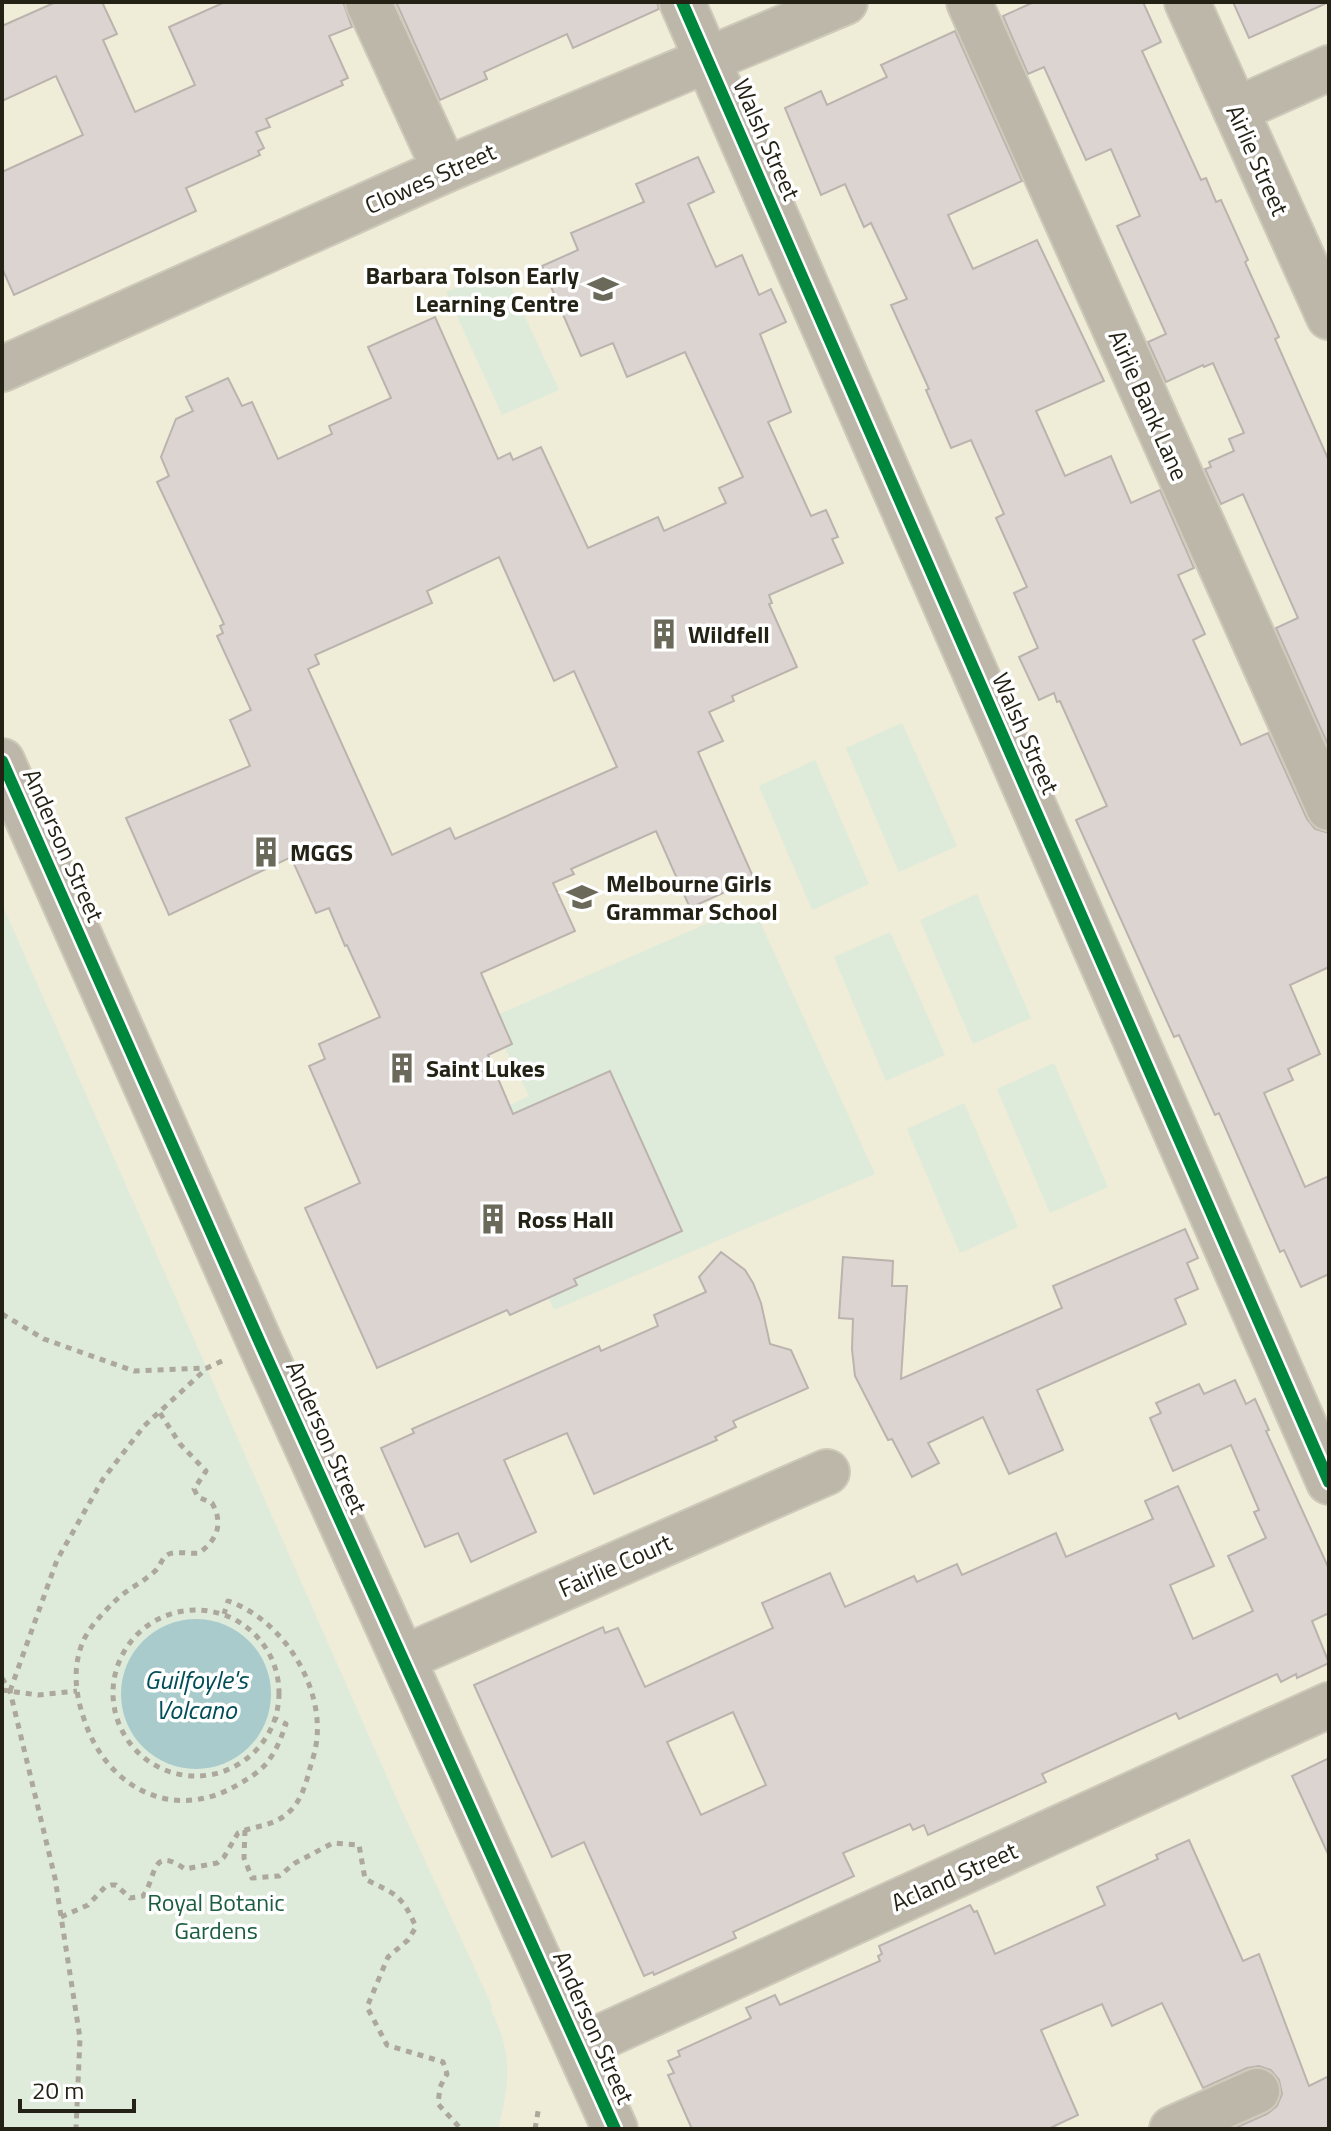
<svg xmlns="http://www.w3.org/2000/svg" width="1331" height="2131" font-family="'Titillium Web',sans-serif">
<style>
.green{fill:#deebda}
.water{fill:#a9cbcb}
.building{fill:#dcd4d0;stroke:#bab3ae;stroke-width:2;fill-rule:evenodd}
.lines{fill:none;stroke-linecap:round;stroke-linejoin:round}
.minor-casing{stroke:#cdcaba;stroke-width:48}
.path{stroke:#aca89c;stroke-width:5;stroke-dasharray:6 6;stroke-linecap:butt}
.minor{stroke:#bdb7aa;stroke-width:44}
.cycleway-casing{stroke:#fff;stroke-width:17}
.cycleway{stroke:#00873e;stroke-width:12}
.labels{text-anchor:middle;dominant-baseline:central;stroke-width:7;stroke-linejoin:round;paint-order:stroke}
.street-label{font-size:24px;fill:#242214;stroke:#fff}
.poi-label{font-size:24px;font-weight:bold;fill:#242214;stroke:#fff;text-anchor:start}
.park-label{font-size:24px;fill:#1b5d3f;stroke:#fff}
.water-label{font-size:26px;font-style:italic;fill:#024e58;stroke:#fff}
</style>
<rect width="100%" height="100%" fill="#efecd8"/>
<g class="green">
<path d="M502,267L559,390L502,415L446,292Z"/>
<path d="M902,723L957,846L899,872L846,748Z"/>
<path d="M815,760L869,884L812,910L759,786Z"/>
<path d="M977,894L1031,1018L973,1044L920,920Z"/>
<path d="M2,904L399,1804L492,2006L491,2010C513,2055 510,2082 498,2129H2Z"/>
<path d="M752,904L875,1174L554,1310L467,1125L529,1096L490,1018Z"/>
<path d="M890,932L945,1055L886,1081L834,957Z"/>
<path d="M1054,1063L1108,1187L1050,1213L997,1089Z"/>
<path d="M964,1103L1018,1227L960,1253L907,1129Z"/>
</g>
<circle class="water" cx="196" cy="1694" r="75"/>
<g class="building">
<path d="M56,2H102L117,34L103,40L135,112L195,85L169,27L225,2H343L352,27L329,36L348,78L341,81L343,85L266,119L270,127L256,132L264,148L258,151L260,155L186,188L196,211L14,295L2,268V172L83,135L56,76L2,101V26Z"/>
<path d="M396,2H657L659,9L573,48L567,34L484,72L487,79L440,100Z"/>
<path d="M1034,2H1143L1161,42L1142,51L1201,180L1206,178L1216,202L1221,200L1248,260L1245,262L1279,337L1275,339L1329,461V747L1276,628L1298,618L1243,494L1221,504L1205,469L1211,467L1209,462L1234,451L1229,439L1244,433L1213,363L1204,367L1203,365L1166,382L1148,342L1166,334L1117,226L1140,216L1111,149L1086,160L1044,67L1028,74L1003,16Z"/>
<path d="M1233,2H1329L1249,38Z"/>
<path d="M955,31L1022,181L948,215L973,269L1037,240L1104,381L1036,411L1065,476L1111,456L1131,503L1160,490L1194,568L1178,575L1205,634L1193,640L1241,745L1268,733L1307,819L1315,829L1329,833V967L1290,985L1320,1054L1288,1069L1293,1080L1264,1093L1305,1187L1329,1176V1274L1301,1287L1284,1250L1280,1252L1219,1113L1215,1115L1179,1035L1174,1037L1076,820L1107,806L1060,701L1057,702L1054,693L1039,700L1019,657L1038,648L1014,593L1027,587L996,518L1004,514L971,440L951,448L926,390L929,389L891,305L907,299L871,223L864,227L845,184L821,195L785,108L821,91L827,105L887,77L881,65Z"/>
<path d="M698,157L714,192L688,204L716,267L742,255L759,295L771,289L786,322L760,334L791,412L768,422L811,516L826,510L838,537L832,539L843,563L769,595L772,603L769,604L797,667L732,696L734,701L709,712L723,741L698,752L754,879L690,908L656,831L571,869L574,874L553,883L575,931L481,973L512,1044L488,1055L513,1114L610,1071L682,1231L574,1279L577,1285L510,1315L507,1310L377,1368L305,1208L360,1183L309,1066L325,1059L319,1044L380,1017L347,945L345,946L329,908L316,913L291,857L169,915L126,818L250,766L230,720L251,710L217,636L223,633L220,626L224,624L157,482L169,476L161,457L176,419L193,411L186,397L228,378L242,406L252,402L278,459L332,434L329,426L391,398L368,347L435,317L498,459L510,453L513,460L541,447L588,548L658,517L664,531L726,503L719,488L743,477L685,352L627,377L613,343L581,356L542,266L578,250L571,233L644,202L636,184ZM499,557L554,681L574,671L617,767L455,839L450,828L392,855L308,669L319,664L315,655L432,603L427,591Z"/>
<path d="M1185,1229L1198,1258L1187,1263L1198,1289L1175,1299L1186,1324L1037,1390L1063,1450L1009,1474L983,1417L928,1443L939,1463L912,1477L892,1439L888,1440L855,1376L852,1349L853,1319L839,1318L843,1257L893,1261L892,1286H907L901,1379L1062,1308L1053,1286Z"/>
<path d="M721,1252L745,1270L753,1283L761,1303L770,1344L791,1350L808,1388L733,1421L736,1427L715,1437L717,1440L594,1494L567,1433L504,1460L536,1532L471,1562L458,1533L425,1547L381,1448L414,1433L412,1429L599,1346L601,1351L658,1326L654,1315L706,1292L699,1277Z"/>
<path d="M1235,1380L1246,1404L1255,1399L1269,1430L1266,1431L1329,1569V1613L1312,1621L1329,1663L1297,1678L1296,1674L1281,1682L1277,1674L1179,1719L1176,1713L1042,1774L1046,1782L928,1835L924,1825L913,1830L910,1824L843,1853L854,1876L733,1932L736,1938L654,1975L653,1972L644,1976L584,1842L552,1857L474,1685L603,1627L605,1633L618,1628L645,1687L773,1628L762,1603L830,1573L845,1607L914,1576L917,1582L957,1564L962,1575L1056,1533L1066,1557L1153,1519L1145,1501L1178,1486L1214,1566L1170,1585L1193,1639L1253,1611L1228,1556L1266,1538L1254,1512L1259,1510L1231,1445L1173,1471L1150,1418L1161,1413L1156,1403L1199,1384L1204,1394ZM733,1712L766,1785L701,1815L667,1742Z"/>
<path d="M1329,1758V1856L1292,1776Z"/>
<path d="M1189,1840L1243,1961L1259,1954L1309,2086L1329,2076V2129H1233L1267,2114L1277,2106L1282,2094L1279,2080L1271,2070L1259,2066L1247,2068L1203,2088L1162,2003L1112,2026L1102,2004L1041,2030L1078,2115L1048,2129H692L668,2075L674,2073L668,2061L680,2056L678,2051L751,2018L746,2008L775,1995L780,2005L880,1961L878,1956L882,1954L879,1946L970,1905L974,1912L977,1911L995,1954L1105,1905L1097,1887L1158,1859L1156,1855Z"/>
</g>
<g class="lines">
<g class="minor-casing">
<g id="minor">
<path d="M368,2L445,170"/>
<path d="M682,2L1329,1482"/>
<path d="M969,2L1329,808"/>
<path d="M1187,2L1329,317"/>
<path d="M1236,110L1329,68"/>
<path d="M2,369L445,170L845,2"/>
<path d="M2,761L261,1345L615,2129"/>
<path d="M404,1658L827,1472"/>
<path d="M579,2047L1329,1705"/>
<path d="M1172,2129L1257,2091"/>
</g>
</g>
<g class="path">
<path d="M2,1314L44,1339L134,1371L207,1368L222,1361"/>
<path d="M160,1413L180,1444L206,1471L194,1489L198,1497L212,1503C224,1524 217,1540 199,1553C190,1554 177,1551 169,1554C161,1557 161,1567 154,1572C142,1583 127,1589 115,1601C103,1613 88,1628 82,1644C72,1670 76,1697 85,1722C108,1789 175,1823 239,1784C251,1777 263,1770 271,1757C278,1747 282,1735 286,1724L276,1719"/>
<circle cx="196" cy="1693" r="83"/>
<path d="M2,1678L10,1691L55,1878L80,2038L76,2129"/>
<path d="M2,1690L38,1695L77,1691"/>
<path d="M10,1691L57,1560L103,1479L144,1426L207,1368"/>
<path d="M245,1830L244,1858L252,1878L279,1876L295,1863L333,1843L359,1845L365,1879C397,1895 401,1894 416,1927L408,1940L388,1957L367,2007L387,2045L443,2062L447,2074L440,2087L438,2104L461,2129"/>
<path d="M61,1917L88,1905L105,1887L111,1885H116L130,1898L143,1896C157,1877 150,1845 185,1869L217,1863L224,1857L238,1833C256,1825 273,1827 289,1812C301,1801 306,1784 310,1768C313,1759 316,1748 317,1738C322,1682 281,1619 228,1601L224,1614"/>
<path d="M535,2129L539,2106"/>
</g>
<use href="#minor" class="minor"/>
<g class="cycleway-casing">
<g id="cycleway">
<path d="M682,2L1329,1482"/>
<path d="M2,761L261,1345L615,2129"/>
</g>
</g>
<use href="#cycleway" class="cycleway"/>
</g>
<defs>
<g id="school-bare" transform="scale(2.4)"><path d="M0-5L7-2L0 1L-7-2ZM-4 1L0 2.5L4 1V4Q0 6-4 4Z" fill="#6b6959" stroke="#fff" stroke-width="2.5" paint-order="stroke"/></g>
<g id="building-bare" transform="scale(2.4)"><path d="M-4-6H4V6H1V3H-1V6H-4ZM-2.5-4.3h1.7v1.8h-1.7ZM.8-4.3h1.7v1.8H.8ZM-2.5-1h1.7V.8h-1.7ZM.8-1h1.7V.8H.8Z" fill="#6b6959" stroke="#fff" stroke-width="2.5" paint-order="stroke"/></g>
</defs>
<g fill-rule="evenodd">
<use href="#school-bare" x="603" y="289"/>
<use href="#building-bare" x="664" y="634"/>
<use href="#building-bare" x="266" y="852"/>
<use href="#school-bare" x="582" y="897"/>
<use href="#building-bare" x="402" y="1068"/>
<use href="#building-bare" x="493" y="1219"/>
</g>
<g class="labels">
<g class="street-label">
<text transform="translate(767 139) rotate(66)">Walsh Street</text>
<text transform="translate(1258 160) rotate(66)">Airlie Street</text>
<text transform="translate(430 178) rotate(-24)">Clowes Street</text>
<text transform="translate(1149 405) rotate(66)">Airlie Bank Lane</text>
<text transform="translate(1026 733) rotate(66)">Walsh Street</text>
<text transform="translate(64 845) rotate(66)">Anderson Street</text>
<text transform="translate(327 1437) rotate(66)">Anderson Street</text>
<text transform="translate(615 1565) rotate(-24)">Fairlie Court</text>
<text transform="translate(954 1876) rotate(-24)">Acland Street</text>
<text transform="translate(594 2027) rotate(66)">Anderson Street</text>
</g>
<g class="poi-label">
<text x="579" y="275" text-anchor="end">Barbara Tolson Early<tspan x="579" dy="28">Learning Centre</tspan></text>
<text x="688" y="634">Wildfell</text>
<text x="290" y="852">MGGS</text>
<text x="606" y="883">Melbourne Girls<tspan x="606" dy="28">Grammar School</tspan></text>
<text x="426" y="1068">Saint Lukes</text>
<text x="517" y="1219">Ross Hall</text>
</g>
<g class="park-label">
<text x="216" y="1902">Royal Botanic<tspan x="216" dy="28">Gardens</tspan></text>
</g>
<g class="water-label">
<text x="196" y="1679">Guilfoyle's<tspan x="196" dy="30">Volcano</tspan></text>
</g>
</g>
<rect width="1331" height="2131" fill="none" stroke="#242214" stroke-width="8"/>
<path d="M20 2099v12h114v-12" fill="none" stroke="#242214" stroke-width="4"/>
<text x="32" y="2099" font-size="24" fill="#242214" stroke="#ffffff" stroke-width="6" paint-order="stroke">20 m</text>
</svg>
